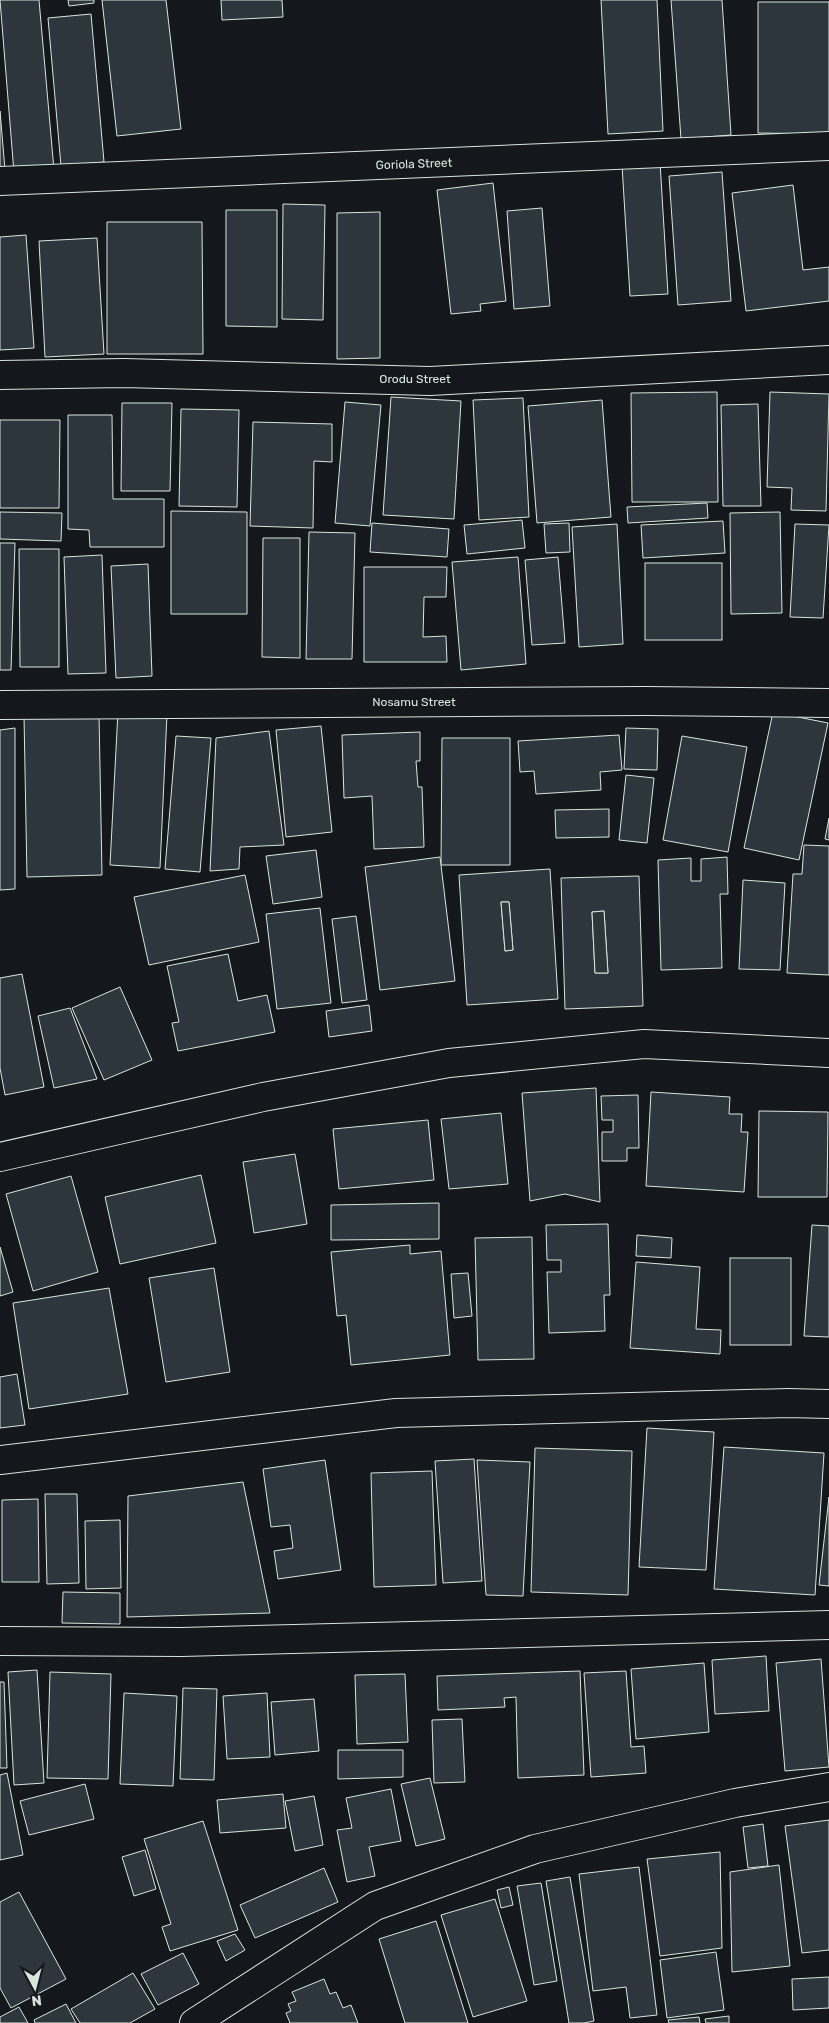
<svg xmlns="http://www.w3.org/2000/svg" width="829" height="2023" font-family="Rubik,sans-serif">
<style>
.building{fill:#2c363c;stroke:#d8e6dc;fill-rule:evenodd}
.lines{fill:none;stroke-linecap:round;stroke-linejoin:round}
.street-casing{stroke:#d8e6dc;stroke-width:30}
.secondary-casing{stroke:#d8e6dc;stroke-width:30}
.street{stroke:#14181c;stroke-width:28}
.secondary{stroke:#14181c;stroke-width:28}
.labels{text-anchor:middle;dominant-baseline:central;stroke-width:4;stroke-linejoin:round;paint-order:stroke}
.street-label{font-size:12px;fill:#d8e6dc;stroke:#14181c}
</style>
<rect width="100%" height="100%" fill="#14181c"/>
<g class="building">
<path d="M0,0H39L54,170L14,173Z"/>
<path d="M68,0H94V3L69,6Z"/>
<path d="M102,0H166L181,129L117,136Z"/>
<path d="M221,0H282L283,17L222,20Z"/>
<path d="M601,0H657L663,131L608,134Z"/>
<path d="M671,0H722L731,135L681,139Z"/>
<path d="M758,2H829V134L758,133Z"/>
<path d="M91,14L104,162L61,166L48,18Z"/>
<path d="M0,111L5,170L0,171Z"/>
<path d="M660,162L668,294L630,296L622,165Z"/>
<path d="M722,172L731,301L678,305L669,176Z"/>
<path d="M493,183L506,301L480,304L481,311L451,314L437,190Z"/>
<path d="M793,185L803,270L829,267V301L746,311L732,193Z"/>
<path d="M283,204L325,205L323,320L282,319Z"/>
<path d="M542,208L550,306L514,309L507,211Z"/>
<path d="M226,210H277V327L226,326Z"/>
<path d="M380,212V358L337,359V213Z"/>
<path d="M107,222H202L203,354H107Z"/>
<path d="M26,235L34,348L0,350V237Z"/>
<path d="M97,238L104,354L45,357L39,241Z"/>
<path d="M717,392L718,502H632L631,393Z"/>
<path d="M770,392L829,394L826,511L791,510L792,488L767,487Z"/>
<path d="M391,397L461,401L454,519L383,515Z"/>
<path d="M523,398L529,517L479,520L473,400Z"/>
<path d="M602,400L611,517L537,523L528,406Z"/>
<path d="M345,402L381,405L370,526L335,523Z"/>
<path d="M122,403H172L170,491H121Z"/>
<path d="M758,404L761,506H723L721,405Z"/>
<path d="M181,409L239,410L237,507L179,506Z"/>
<path d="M68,415H112L113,499H164V547H90L89,530L68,529Z"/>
<path d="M0,420H60L59,508H0Z"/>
<path d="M253,422L332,424V462L314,461L313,528L250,526Z"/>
<path d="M707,503L708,518L628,523L627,507Z"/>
<path d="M171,511L247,512V614H171Z"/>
<path d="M0,512L62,513L61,541L0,539Z"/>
<path d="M780,512L782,613L731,614L730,513Z"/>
<path d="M522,520L525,548L467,554L464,525Z"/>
<path d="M723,521L725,553L643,558L641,525Z"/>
<path d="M372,523L449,529L447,557L370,552Z"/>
<path d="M569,523L570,552L546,553L544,524Z"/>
<path d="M617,524L623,644L579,647L572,527Z"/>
<path d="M795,524L829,525L823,618L790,617Z"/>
<path d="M309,532L355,533L352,659H306Z"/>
<path d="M263,538H300V658L262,657Z"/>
<path d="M0,543H15L11,670H0Z"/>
<path d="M19,549H59V667H20Z"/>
<path d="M102,555L106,673L68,674L64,557Z"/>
<path d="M518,557L526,664L461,670L452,562Z"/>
<path d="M558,557L565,643L532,645L525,560Z"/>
<rect x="645" y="563" width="77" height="77"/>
<path d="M148,564L152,676L116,678L111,566Z"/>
<path d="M364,567H447L446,597H424L423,637L446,636L447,662H364Z"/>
<path d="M118,711L167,714L160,868L110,865Z"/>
<path d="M773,712L828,723L799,860L744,848Z"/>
<path d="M99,714L102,875L27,877L24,716Z"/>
<path d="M321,726L332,832L286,837L276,730Z"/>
<path d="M15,728V889L0,890V730Z"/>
<path d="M626,728L658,729L657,770L624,769Z"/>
<path d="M269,731L284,845L240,847L239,869L210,871L216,738Z"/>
<path d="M420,732V761H416L418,787H422L424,847L374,849L372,796L344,798L342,735Z"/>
<path d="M619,735L622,770L600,772L601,790L536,794L534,771L520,772L518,741Z"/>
<path d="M176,736L211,738L200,872L165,869Z"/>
<path d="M682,736L747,747L728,852L663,840Z"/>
<path d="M442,738H510V865H441Z"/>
<path d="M626,775L654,778L647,843L619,840Z"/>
<path d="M609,809V837L556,838L555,810Z"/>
<path d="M829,818V840L825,839Z"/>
<path d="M804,845L829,846V975L787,973L793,874H802Z"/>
<path d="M316,850L322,897L273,904L266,856Z"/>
<path d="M440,857L455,981L380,990L365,867Z"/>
<path d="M727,857L728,894H720L722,968L661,970L658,860L691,858V881H701V859Z"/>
<path d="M550,869L558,999L467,1005L459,875ZM501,902H509L513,950L505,951Z"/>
<path d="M245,875L259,942L149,965L134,897Z"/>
<path d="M639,876L643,1006L565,1009L561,878ZM604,911L608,973H595L592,912Z"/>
<path d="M743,880L785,883L780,970L739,969Z"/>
<path d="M501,902H509L513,950L505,951Z"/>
<path d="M320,908L331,1003L277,1009L266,914Z"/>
<path d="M604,911L608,973H595L592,912Z"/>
<path d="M356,916L367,1000L342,1003L332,919Z"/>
<path d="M228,954L238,1001L267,995L275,1032L178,1051L172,1023L179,1022L167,966Z"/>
<path d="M22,974L44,1087L5,1095L0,1068V978Z"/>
<path d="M120,987L152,1060L104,1080L72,1008Z"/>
<path d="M369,1005L372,1031L329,1037L326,1011Z"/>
<path d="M70,1008L97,1079L54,1088L38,1016Z"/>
<path d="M596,1088L600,1202L565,1194L530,1201L522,1093Z"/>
<path d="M651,1092L730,1097L729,1114H742L741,1132H748L744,1192L646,1186Z"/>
<path d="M638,1095L639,1148H627V1161H602V1132H613V1120H602L601,1096Z"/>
<path d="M759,1111L828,1112L827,1197H758Z"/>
<path d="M501,1113L508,1184L449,1189L441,1119Z"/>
<path d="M428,1120L434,1180L339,1189L333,1129Z"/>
<path d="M295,1154L307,1224L254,1233L243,1162Z"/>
<path d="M201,1175L216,1243L120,1264L105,1197Z"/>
<path d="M71,1176L98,1272L33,1291L6,1194Z"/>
<path d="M439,1203V1239L331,1240V1205Z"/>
<path d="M608,1224L610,1295H604L605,1331L549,1333L547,1272H561V1260H547L546,1225Z"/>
<path d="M812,1225L829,1226V1337L804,1336Z"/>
<path d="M637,1235L672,1238L671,1258L636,1256Z"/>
<path d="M532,1237L534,1359L478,1360L475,1238Z"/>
<path d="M410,1245V1254L441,1251L450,1355L351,1365L346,1315L337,1316L331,1252Z"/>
<path d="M0,1247L13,1292L0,1296Z"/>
<rect x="730" y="1258" width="61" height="87"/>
<path d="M636,1262L700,1267L696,1329L721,1330L720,1354L630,1348Z"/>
<path d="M214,1268L230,1372L166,1382L149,1278Z"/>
<path d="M468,1273L472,1316L454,1318L451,1274Z"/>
<path d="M109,1288L128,1394L29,1409L13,1303Z"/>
<path d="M17,1374L25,1425L0,1428V1377Z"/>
<path d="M647,1428L714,1432L706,1570L639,1567Z"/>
<path d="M724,1447L824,1453L815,1595L714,1589Z"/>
<path d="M535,1448L632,1451L628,1595L531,1592Z"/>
<path d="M474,1459L482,1581L443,1583L435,1461Z"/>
<path d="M325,1460L341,1570L278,1579L274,1551L293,1548L290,1525L271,1527L263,1469Z"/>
<path d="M477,1460L530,1462L523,1596L486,1595Z"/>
<path d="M432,1471L436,1585L374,1587L371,1473Z"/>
<path d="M243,1482L270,1613L127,1617L128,1496Z"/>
<path d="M45,1494H77L79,1583L47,1584Z"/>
<path d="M829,1497V1586L819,1585Z"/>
<path d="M38,1499L39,1582H2V1500Z"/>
<path d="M120,1520L121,1588L86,1589L85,1521Z"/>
<path d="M63,1592L120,1593V1624L62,1623Z"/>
<path d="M766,1656L769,1711L715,1714L712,1660Z"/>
<path d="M821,1659L829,1767L785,1771L776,1663Z"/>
<path d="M704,1663L709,1732L636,1739L631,1669Z"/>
<path d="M37,1670L44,1783L14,1785L8,1672Z"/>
<path d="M580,1671L584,1775L518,1778L516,1697L504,1698L505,1707L438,1710L437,1676Z"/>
<path d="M626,1671L631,1747L644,1746L646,1773L591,1777L584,1673Z"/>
<path d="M50,1672L111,1674L108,1779L47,1778Z"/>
<path d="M405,1674L408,1742L357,1744L355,1675Z"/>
<path d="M0,1682H4L7,1768H0Z"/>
<path d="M183,1688L217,1689L214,1780L180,1779Z"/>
<path d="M124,1693L177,1696L173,1786L120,1784Z"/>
<path d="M267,1693L270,1757L227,1759L223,1696Z"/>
<path d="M314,1699L319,1751L275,1755L271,1702Z"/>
<path d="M462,1719L465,1782L434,1783L432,1720Z"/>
<path d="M338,1750H403V1777L338,1779Z"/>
<path d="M7,1773L23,1855L0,1860V1775Z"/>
<path d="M430,1778L445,1839L416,1846L401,1784Z"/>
<path d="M85,1784L94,1819L29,1835L20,1801Z"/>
<path d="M391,1789L401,1841L369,1847L375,1876L347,1882L337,1830L352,1828L346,1798Z"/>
<path d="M283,1794L286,1828L220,1833L217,1800Z"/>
<path d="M314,1796L323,1845L295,1851L285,1801Z"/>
<path d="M829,1820V1950L802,1953L785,1826Z"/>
<path d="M203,1821L238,1930L170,1951L162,1927L171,1924L144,1839Z"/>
<path d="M763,1824L768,1866L748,1868L743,1827Z"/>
<path d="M145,1850L156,1889L134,1896L122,1857Z"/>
<path d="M720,1852L722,1948L660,1956L647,1859Z"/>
<path d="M779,1865L790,1966L732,1972L730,1872Z"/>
<path d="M639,1867L657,2015L630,2018L626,1987L593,1991L579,1874Z"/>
<path d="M324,1868L338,1902L255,1938L240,1905Z"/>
<path d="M570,1877L594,2021L584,2023H569L546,1881Z"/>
<path d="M541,1883L557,1981L534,1985L517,1886Z"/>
<path d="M509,1887L513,1905L501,1908L497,1890Z"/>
<path d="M19,1892L66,1979L11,2008L0,1988V1902Z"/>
<path d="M495,1899L527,2001L473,2017L441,1915Z"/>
<path d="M436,1921L468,2023H405L379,1939Z"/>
<path d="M235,1934L245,1950L226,1961L217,1941Z"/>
<path d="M716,1952L724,2010L667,2018L660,1960Z"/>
<path d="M183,1953L199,1984L158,2005L141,1974Z"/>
<path d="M133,1973L155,2009L130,2023H80L71,2009Z"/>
<path d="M829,1977V2008L793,2010L792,1979Z"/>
<path d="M324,1979L330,1994L336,1992L343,2008L351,2005L358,2023H290L286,2013L291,2011L288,2004L296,2001L292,1992Z"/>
<path d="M66,2004L76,2023H35L34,2020Z"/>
<path d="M19,2007L28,2023H0V2017Z"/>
<path d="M729,2016V2023H706L705,2019Z"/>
<path d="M699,2017L700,2023H669L668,2020Z"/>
</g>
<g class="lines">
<g class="street-casing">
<g id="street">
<path d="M0,181L829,146"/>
<path d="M0,375L124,373L430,381L829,360"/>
<path d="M0,705L646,701L829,703"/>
<path d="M0,1460L396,1413L788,1403L829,1404"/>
<path d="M0,1641L182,1642L829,1625"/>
<path d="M194,2023L375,1906L535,1849L735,1803L829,1787"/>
</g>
</g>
<g class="secondary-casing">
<path id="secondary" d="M0,1157L263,1097L449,1063L644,1044L829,1053"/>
</g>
<use href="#street" class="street"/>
<use href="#secondary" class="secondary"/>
</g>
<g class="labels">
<g class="street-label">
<text transform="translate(414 164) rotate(-2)">Goriola Street</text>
<text x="415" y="379">Orodu Street</text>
<text x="414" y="702">Nosamu Street</text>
</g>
</g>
<g transform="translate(35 1988) rotate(173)" stroke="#14181c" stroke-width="4" paint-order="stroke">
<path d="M0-4L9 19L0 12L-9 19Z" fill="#d8e6dc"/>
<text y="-8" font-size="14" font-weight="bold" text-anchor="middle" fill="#d8e6dc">N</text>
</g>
</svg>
